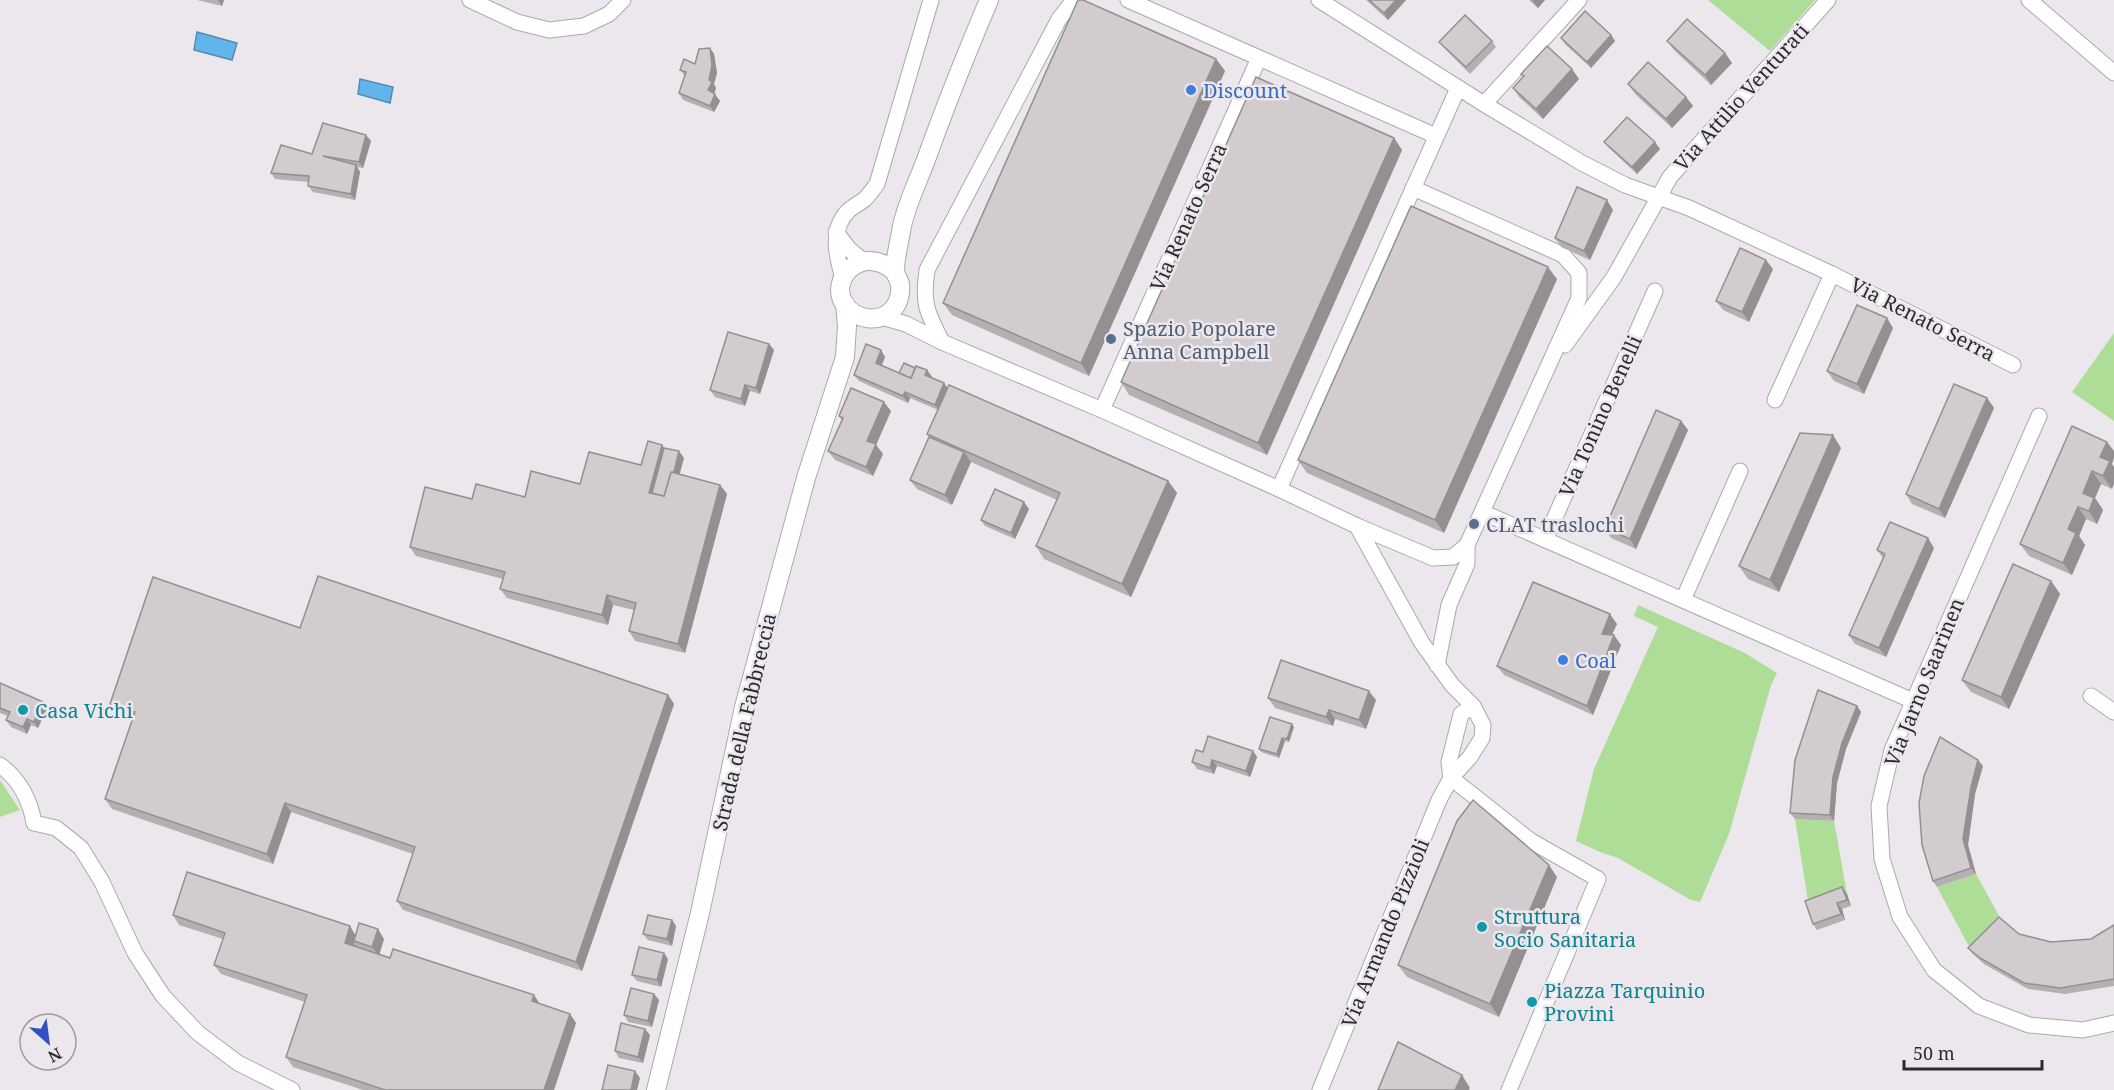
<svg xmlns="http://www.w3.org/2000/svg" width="2114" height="1090" font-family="'Noto Serif',serif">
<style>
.green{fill:#aedd98}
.water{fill:#62b5eb;stroke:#528cb2;stroke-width:1.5}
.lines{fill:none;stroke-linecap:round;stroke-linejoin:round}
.minor-casing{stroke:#aca8ae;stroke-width:17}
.tertiary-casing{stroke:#aca8ae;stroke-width:20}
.minor{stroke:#fff;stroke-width:15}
.tertiary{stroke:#fff;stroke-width:18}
.wall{fill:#b5afb2}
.shaded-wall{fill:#948f91}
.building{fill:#d3cccf;stroke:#948f91;stroke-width:1.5}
.shop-dot{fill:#3f7fe0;stroke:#ece7ed;stroke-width:2}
.service-dot{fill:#5c6f8a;stroke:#ece7ed;stroke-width:2}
.culture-dot{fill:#0f9aa8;stroke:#ece7ed;stroke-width:2}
.labels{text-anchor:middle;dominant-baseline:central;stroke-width:5;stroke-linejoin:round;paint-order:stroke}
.shop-label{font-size:20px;fill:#366cbe;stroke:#ece7ed;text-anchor:start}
.street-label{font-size:20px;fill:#2c2b2d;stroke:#ece7ed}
.service-label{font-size:20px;fill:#4e5e75;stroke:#ece7ed;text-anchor:start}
.culture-label{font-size:20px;fill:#0d838f;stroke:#ece7ed;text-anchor:start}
</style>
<rect width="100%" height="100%" fill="#ece7ed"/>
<g class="green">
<path d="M1708,0H1815L1770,51Z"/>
<path d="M2114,333V421L2072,392Z"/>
<path d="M1638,605L1745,653L1777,673L1771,685L1729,834L1700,902L1691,900L1618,858L1600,852L1576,841L1594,769L1658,627L1634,616Z"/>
<path d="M0,780L20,810L0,817Z"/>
<path d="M1795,819L1834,821L1847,894L1809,907Z"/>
<path d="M1976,874L2003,923L1973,954L1937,887Z"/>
</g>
<g class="water">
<path d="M197,32L237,43L232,60L194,50Z"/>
<path d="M360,79L393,87L390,103L358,94Z"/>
</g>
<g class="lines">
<g class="minor-casing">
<g id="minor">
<path d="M470,0L517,22L549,30L584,26L609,14L623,0"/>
<path d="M1128,0L1436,136"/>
<path d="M1319,0L1484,104L1582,163L1625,185L1689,208L1832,274L2013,365"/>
<path d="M2029,0L2114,73"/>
<path d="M1484,104L1579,0"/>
<path d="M836,232L849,249L863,261"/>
<path d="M843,278C836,255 830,228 849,210C854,206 860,203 865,199C869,195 873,189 877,184L931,0"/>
<path d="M882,317L906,324L942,342L1102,410L1279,489L1357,526L1433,558L1453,557L1467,545L1579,298V273L1563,255L1413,188"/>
<path d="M942,342C927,312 922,304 927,270L1059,19L1074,0"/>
<path d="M1565,345L1614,277L1670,177L1828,0"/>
<path d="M1775,400L1832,274"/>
<path d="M1102,410L1259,58"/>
<path d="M2039,416L1892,750L1879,806L1882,859L1900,917L1934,970L1979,1006L2029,1025L2083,1030L2114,1023"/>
<path d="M1279,489L1458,88"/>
<path d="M1482,512L1913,701"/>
<path d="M1545,540L1655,291"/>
<path d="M1683,600L1740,471"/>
<path d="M1437,665L1449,605L1467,564V545"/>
<path d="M2091,696L2114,712"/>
<path d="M0,765C20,780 30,799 34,823L56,828L81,848L102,882L135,953L163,996L198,1033L238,1063L292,1090"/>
<path d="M1451,778L1531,841L1598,879L1509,1090"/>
<path d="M1451,778L1449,762L1461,714L1473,706"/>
<path d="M1320,1090L1439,800L1451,778L1470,757L1482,738L1483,725L1473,706L1452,685L1422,643L1357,526"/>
</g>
</g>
<g class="tertiary-casing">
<g id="tertiary">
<path d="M895,272C862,242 827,280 845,305C856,320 880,324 893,309C899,303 901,292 900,284C899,279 895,275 895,271C895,257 900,239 902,226C907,203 919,179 927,157C946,104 967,52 989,0"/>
<path d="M656,1090L700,913L744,707L806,478L845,357L847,326L845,304"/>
</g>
</g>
<use href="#minor" class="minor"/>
<use href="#tertiary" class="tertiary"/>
</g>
<g class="wall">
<path d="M197,0H224L222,6Z"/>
<path d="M1366,0H1406L1388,20Z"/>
<path d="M1529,0H1545L1538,8Z"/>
<path d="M1611,35L1615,41L1591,68L1565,44L1561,38Z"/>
<path d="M1492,41L1496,47L1470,74L1444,48L1439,42Z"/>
<path d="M1667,41L1725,53L1732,63L1711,85L1674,50Z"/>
<path d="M710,48L714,54L717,73L714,84L716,88L714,94L720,101L714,112L683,100L679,93L685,76L680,70L695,64Z"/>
<path d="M1216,59L1225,71L1089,376L952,315L943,303Z"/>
<path d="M1521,74L1579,79L1543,119L1519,97L1513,88L1523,76Z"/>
<path d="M1628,84L1686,97L1693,106L1672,128L1635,94Z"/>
<path d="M1394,138L1402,150L1267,455L1129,395L1121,382Z"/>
<path d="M371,141L363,168L357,167L360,172L355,200L313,192L308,186L309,182L275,179L271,173L312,154Z"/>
<path d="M1604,142L1660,149L1637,174L1609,148Z"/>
<path d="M1613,210L1590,260L1561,247L1555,238Z"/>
<path d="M1773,269L1749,322L1723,310L1716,301Z"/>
<path d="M1557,279L1444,533L1307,473L1298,460Z"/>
<path d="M1893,328L1864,394L1834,381L1827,371Z"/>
<path d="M769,344L774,350L760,394L750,391L745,406L715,397L710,390Z"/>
<path d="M881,350L885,357L882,365L899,373L915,368L927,370L932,377L931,378L944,383L948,388L1168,481L1177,493L1131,597L1044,559L1036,546L1057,500L971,462L952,505L917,489L910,480L929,437L927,434L938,410L910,398L908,403L859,381L854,375Z"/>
<path d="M1987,398L1994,408L1945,518L1912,504L1906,494Z"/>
<path d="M891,411L876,445L883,454L873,476L835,460L828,451L842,420L839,416Z"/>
<path d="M1681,421L1688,430L1636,549L1611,538L1605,528Z"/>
<path d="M2072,426L2112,464V489L2101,484L2095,498L2103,510L2097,524L2086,519L2079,536L2085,545L2072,575L2029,556L2020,544Z"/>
<path d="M662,445L664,448L684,458L679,474L720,485L727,494L685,653L635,641L629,631L634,610L613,605L608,625L507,598L500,589L503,579L416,556L410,547L472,499L525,497L580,484L641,465Z"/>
<path d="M1841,448L1779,592L1748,579L1739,566Z"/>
<path d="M1029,509L1015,539L985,526L981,520Z"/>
<path d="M1934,548L1886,657L1855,644L1849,635L1883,558L1877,550Z"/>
<path d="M2051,581L2060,594L2009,709L1971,692L1962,680Z"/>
<path d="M1617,624L1612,635L1621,645L1593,715L1504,675L1497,666Z"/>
<path d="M300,628L668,695L674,704L582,971L403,910L397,901L413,854L291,812L273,864L112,809L105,799L133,719L116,713L110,704Z"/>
<path d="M0,683L47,708L38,728L31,725L27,734L11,727L6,720L8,716L0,713Z"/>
<path d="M1268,698L1376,700L1366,729L1335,719L1333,726L1275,708Z"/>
<path d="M1857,706L1861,712L1846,749L1837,783L1834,821L1795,819L1790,813Z"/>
<path d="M1294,727L1289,742L1285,741L1279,758L1261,752L1259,749Z"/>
<path d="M1253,751L1257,757L1250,777L1217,766L1214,774L1197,769L1192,762L1203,752Z"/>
<path d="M1983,766L1975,794L1968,845L1976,874L1937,887L1933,881Z"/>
<path d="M1557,877L1499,1017L1407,977L1398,965Z"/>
<path d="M1842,887L1847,894L1851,906L1842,909L1845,920L1817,930L1813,924Z"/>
<path d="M173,915L356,935L384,939L379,954L534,995L540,1004L570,1014L576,1023L554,1090H363L293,1067L286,1057L305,1002L221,974L214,965L223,939L179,925Z"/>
<path d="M672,920L676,926L672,946L648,940L643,934Z"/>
<path d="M2114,925V986L2065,994L2028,989L1984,964L1973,954L1968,948L2019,934L2051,942L2091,939Z"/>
<path d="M668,959L661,987L637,981L632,975Z"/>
<path d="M654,994L659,1000L652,1027L628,1022L624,1015Z"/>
<path d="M650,1035L643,1063L619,1058L615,1051Z"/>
</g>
<g class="shaded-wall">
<path d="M218,0H224L222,6Z"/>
<path d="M1396,0H1406L1388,20L1384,13Z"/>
<path d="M1532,0H1545L1538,8Z"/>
<path d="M1611,35L1615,41L1591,68L1587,62Z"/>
<path d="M710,48L714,54L717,73L714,84L716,88L713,97L708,90Z"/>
<path d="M1725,53L1732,63L1711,85L1705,75Z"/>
<path d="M1216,59L1225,71L1089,376L1081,363Z"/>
<path d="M1572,69L1579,79L1543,119L1536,109Z"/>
<path d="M715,94L720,101L714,112L710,106Z"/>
<path d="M1686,97L1693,106L1672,128L1666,119Z"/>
<path d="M366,135L371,141L363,168L359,162Z"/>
<path d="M1394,138L1402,150L1267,455L1258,443Z"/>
<path d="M1655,142L1660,149L1637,174L1632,167Z"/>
<path d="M356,165L360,172L355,200L351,194Z"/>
<path d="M1607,200L1613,210L1590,260L1584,251Z"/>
<path d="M1766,260L1773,269L1749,322L1742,312Z"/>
<path d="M1548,267L1557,279L1444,533L1435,520Z"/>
<path d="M1887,318L1893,328L1864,394L1857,384Z"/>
<path d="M769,344L774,350L760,394L756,388Z"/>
<path d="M881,350L885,357L880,369L876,363Z"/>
<path d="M927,370L932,377L930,382L925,375Z"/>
<path d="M944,383L949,390L940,411L935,405Z"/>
<path d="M745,385L750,391L745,406L741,399Z"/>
<path d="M905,392L910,398L908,403L903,396Z"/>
<path d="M1987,398L1994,408L1945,518L1939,509Z"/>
<path d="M884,402L891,411L876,445L883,454L873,476L866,467L867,441Z"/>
<path d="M1681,421L1688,430L1636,549L1630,539Z"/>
<path d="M1833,435L1841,448L1779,592L1770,580Z"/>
<path d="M2107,442L2114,451V458L2112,464L2114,467V484L2112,489L2103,476L2100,457Z"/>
<path d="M662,445L668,454L657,497L649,493Z"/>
<path d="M679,451L684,458L671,506L666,499Z"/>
<path d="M964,452L971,462L952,505L945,495Z"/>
<path d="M2092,471L2101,484L2095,498L2103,510L2097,524L2089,511L2083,493Z"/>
<path d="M1168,481L1177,493L1131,597L1122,584Z"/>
<path d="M720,485L727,494L685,653L678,644Z"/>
<path d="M1024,502L1029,509L1015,539L1011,533Z"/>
<path d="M2078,507L2086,519L2079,536L2085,545L2072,575L2063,563L2068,529Z"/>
<path d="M1928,538L1934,548L1886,657L1879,648Z"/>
<path d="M2051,581L2060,594L2009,709L2001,697Z"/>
<path d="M607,595L613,605L608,625L602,615Z"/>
<path d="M1610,614L1617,624L1608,643L1602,634Z"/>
<path d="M1614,635L1621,645L1593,715L1587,706Z"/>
<path d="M1369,691L1376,700L1366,729L1359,720Z"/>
<path d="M668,695L674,704L582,971L576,962Z"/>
<path d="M43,702L47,708L38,728L34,722Z"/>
<path d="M1857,706L1861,712L1846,749L1837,783L1834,821L1830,815L1833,777L1842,743Z"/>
<path d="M1329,710L1335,719L1333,726L1326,717Z"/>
<path d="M27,719L31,725L27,734L23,727Z"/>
<path d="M1292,724L1294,727L1289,742L1287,739Z"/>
<path d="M1282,738L1285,741L1279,758L1277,754Z"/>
<path d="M1253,751L1257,757L1250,777L1246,771Z"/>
<path d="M1212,760L1217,766L1214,774L1210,768Z"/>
<path d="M1978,760L1983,766L1975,794L1968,845L1976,874L1971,868L1963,839L1971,787Z"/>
<path d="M285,803L291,812L273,864L267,854Z"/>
<path d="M1549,865L1557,877L1499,1017L1490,1004Z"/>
<path d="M1842,887L1847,894L1851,906L1847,900Z"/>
<path d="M1837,903L1842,909L1845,920L1841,914Z"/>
<path d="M672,920L676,926L672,946L667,939Z"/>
<path d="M350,926L356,936L351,952L345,943Z"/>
<path d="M378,929L384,939L379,956L372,947Z"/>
<path d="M664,953L668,959L661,987L657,980Z"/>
<path d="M654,994L659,1000L652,1027L648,1021Z"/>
<path d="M534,995L540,1005L532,1001Z"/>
<path d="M570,1014L576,1023L554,1090H544Z"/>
<path d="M645,1029L650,1035L643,1063L638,1057Z"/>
<path d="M635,1071L640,1078L637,1090H631Z"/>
<path d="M1462,1075L1470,1088L1469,1090H1455Z"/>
</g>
<g class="building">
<path d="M1078,0H1083L1216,59L1081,363L943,303Z"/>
<path d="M1369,0H1396L1384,13Z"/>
<path d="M1585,11L1611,35L1587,62L1561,38Z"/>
<path d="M1465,15L1492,41L1466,67L1439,42Z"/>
<path d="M1687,19L1725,53L1705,75L1667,41Z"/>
<path d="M1547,46L1572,69L1536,109L1513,88L1524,76L1521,74Z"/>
<path d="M710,48L712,66L709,80L712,82L708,90L715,94L710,106L679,93L686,72L680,70L684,59L695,64L699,49Z"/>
<path d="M1648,62L1686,97L1666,119L1628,84Z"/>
<path d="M1256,77L1394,138L1258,443L1121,382Z"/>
<path d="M1627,117L1655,142L1632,167L1604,142Z"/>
<path d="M323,123L366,135L359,162L323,156L356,165L351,194L308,186L309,176L271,173L281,145L312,154Z"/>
<path d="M1577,187L1607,200L1584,251L1555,238Z"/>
<path d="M1411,206L1548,267L1435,520L1298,460Z"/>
<path d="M1740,248L1766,260L1742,312L1716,301Z"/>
<path d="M1857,305L1887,318L1857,384L1827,371Z"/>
<path d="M728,332L769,344L756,388L745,385L741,399L710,390Z"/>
<path d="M866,344L881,350L876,363L911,378L916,366L927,370L925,375L944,383L935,405L905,392L903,396L854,375Z"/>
<path d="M904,363L915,368L911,378L899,373Z"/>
<path d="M1954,384L1987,398L1939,509L1906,494Z"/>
<path d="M949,385L1168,481L1122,584L1036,546L1060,493L927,434Z"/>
<path d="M851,388L884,402L867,441L876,444L866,467L828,451L843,418L839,416Z"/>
<path d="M1656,410L1681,421L1630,539L1605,528Z"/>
<path d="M2072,426L2107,442L2100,457L2110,461L2103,476L2092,471L2083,493L2094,498L2089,511L2078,507L2068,529L2076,533L2063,563L2020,544Z"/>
<path d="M1800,433L1833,435L1770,580L1739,566Z"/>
<path d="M929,437L964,452L945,495L910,480Z"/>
<path d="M648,441L662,445L649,493L664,496L671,472L720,485L678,644L629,631L636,603L607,595L602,615L500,589L505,572L410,547L425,487L472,499L476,484L525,497L531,471L580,484L589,452L641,465Z"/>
<path d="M664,448L679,451L674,472H671L664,496L652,493Z"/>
<path d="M995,489L1024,502L1011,533L981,520Z"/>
<path d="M1890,522L1928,538L1879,648L1849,635L1885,554L1877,550Z"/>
<path d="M2013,564L2051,581L2001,697L1962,680Z"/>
<path d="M318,576L668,695L576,962L397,901L415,847L285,803L267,854L105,799L135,712L110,704L153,577L300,628Z"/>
<path d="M1533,582L1610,614L1602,634L1614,635L1587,706L1497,666Z"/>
<path d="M1281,660L1369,691L1359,720L1329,710L1326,717L1268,698Z"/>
<path d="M0,683L43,702L34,722L27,719L23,727L6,720L10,712L0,708Z"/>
<path d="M1818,690L1857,706L1842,743L1833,777L1830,815L1790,813L1795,760Z"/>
<path d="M1270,717L1292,724L1287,739L1282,738L1277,754L1259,749Z"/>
<path d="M1208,736L1253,751L1246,771L1212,760L1210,768L1192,762L1196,750L1203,752Z"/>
<path d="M1940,737L1978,760L1971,787L1963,839L1971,868L1933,881L1922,845L1919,803L1924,776Z"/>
<path d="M1473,800L1549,865L1490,1004L1398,965L1457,821Z"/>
<path d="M187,872L350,926L345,943L390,958L393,949L534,995L532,1001L570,1014L544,1090H385L286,1057L307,995L214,965L225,933L173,915Z"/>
<path d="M1842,887L1847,900L1837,903L1841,914L1813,924L1805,901Z"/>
<path d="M648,915L672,920L667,939L643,934Z"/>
<path d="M1999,917L2019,934L2051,942L2091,939L2114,925V979L2060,988L2024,983L1980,958L1968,948Z"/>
<path d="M359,923L378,929L372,947L354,941Z"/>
<path d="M639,947L664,953L657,980L632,975Z"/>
<path d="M631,988L654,994L648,1021L624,1015Z"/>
<path d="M621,1023L645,1029L638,1057L615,1051Z"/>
<path d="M1398,1042L1462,1075L1455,1090H1378Z"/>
<path d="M608,1065L635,1071L631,1090H602Z"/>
</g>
<g class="shop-dot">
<circle cx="1191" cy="90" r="6"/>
<circle cx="1563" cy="660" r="6"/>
</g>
<g class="service-dot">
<circle cx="1111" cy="339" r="6"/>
<circle cx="1474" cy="524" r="6"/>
</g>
<g class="culture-dot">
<circle cx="23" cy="710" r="6"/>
<circle cx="1482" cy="927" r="6"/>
<circle cx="1532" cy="1002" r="6"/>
</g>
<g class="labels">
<g class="shop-label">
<text x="1203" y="90">Discount</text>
<text x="1575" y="660">Coal</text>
</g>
<g class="street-label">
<text transform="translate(1741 97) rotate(-48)">Via Attilio Venturati</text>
<text transform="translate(1188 217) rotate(-66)">Via Renato Serra</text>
<text transform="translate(1923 319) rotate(27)">Via Renato Serra</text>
<text transform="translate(1600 416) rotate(-66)">Via Tonino Benelli</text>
<text transform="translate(1924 682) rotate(-68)">Via Jarno Saarinen</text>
<text transform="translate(744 722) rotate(-77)">Strada della Fabbreccia</text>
<text transform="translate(1385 933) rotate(-68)">Via Armando Pizzioli</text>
</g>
<g class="service-label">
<text x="1123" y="328">Spazio Popolare<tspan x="1123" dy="23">Anna Campbell</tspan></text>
<text x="1486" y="524">CLAT traslochi</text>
</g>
<g class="culture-label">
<text x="35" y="710">Casa Vichi</text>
<text x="1494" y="916">Struttura<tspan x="1494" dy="23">Socio Sanitaria</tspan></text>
<text x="1544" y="990">Piazza Tarquinio<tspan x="1544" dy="23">Provini</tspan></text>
</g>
</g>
<g transform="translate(48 1042) rotate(152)"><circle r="28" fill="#ece7ed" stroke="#9f9ca0" stroke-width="1.5"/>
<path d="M0-4.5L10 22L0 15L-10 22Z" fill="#3151c2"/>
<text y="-9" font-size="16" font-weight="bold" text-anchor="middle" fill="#2c2b2d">N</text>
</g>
<path d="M1904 1060v9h138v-9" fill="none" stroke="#2c2b2d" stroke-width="3"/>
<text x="1913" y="1060" font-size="18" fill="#2c2b2d" stroke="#ece7ed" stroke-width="4.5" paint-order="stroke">50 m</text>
</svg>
